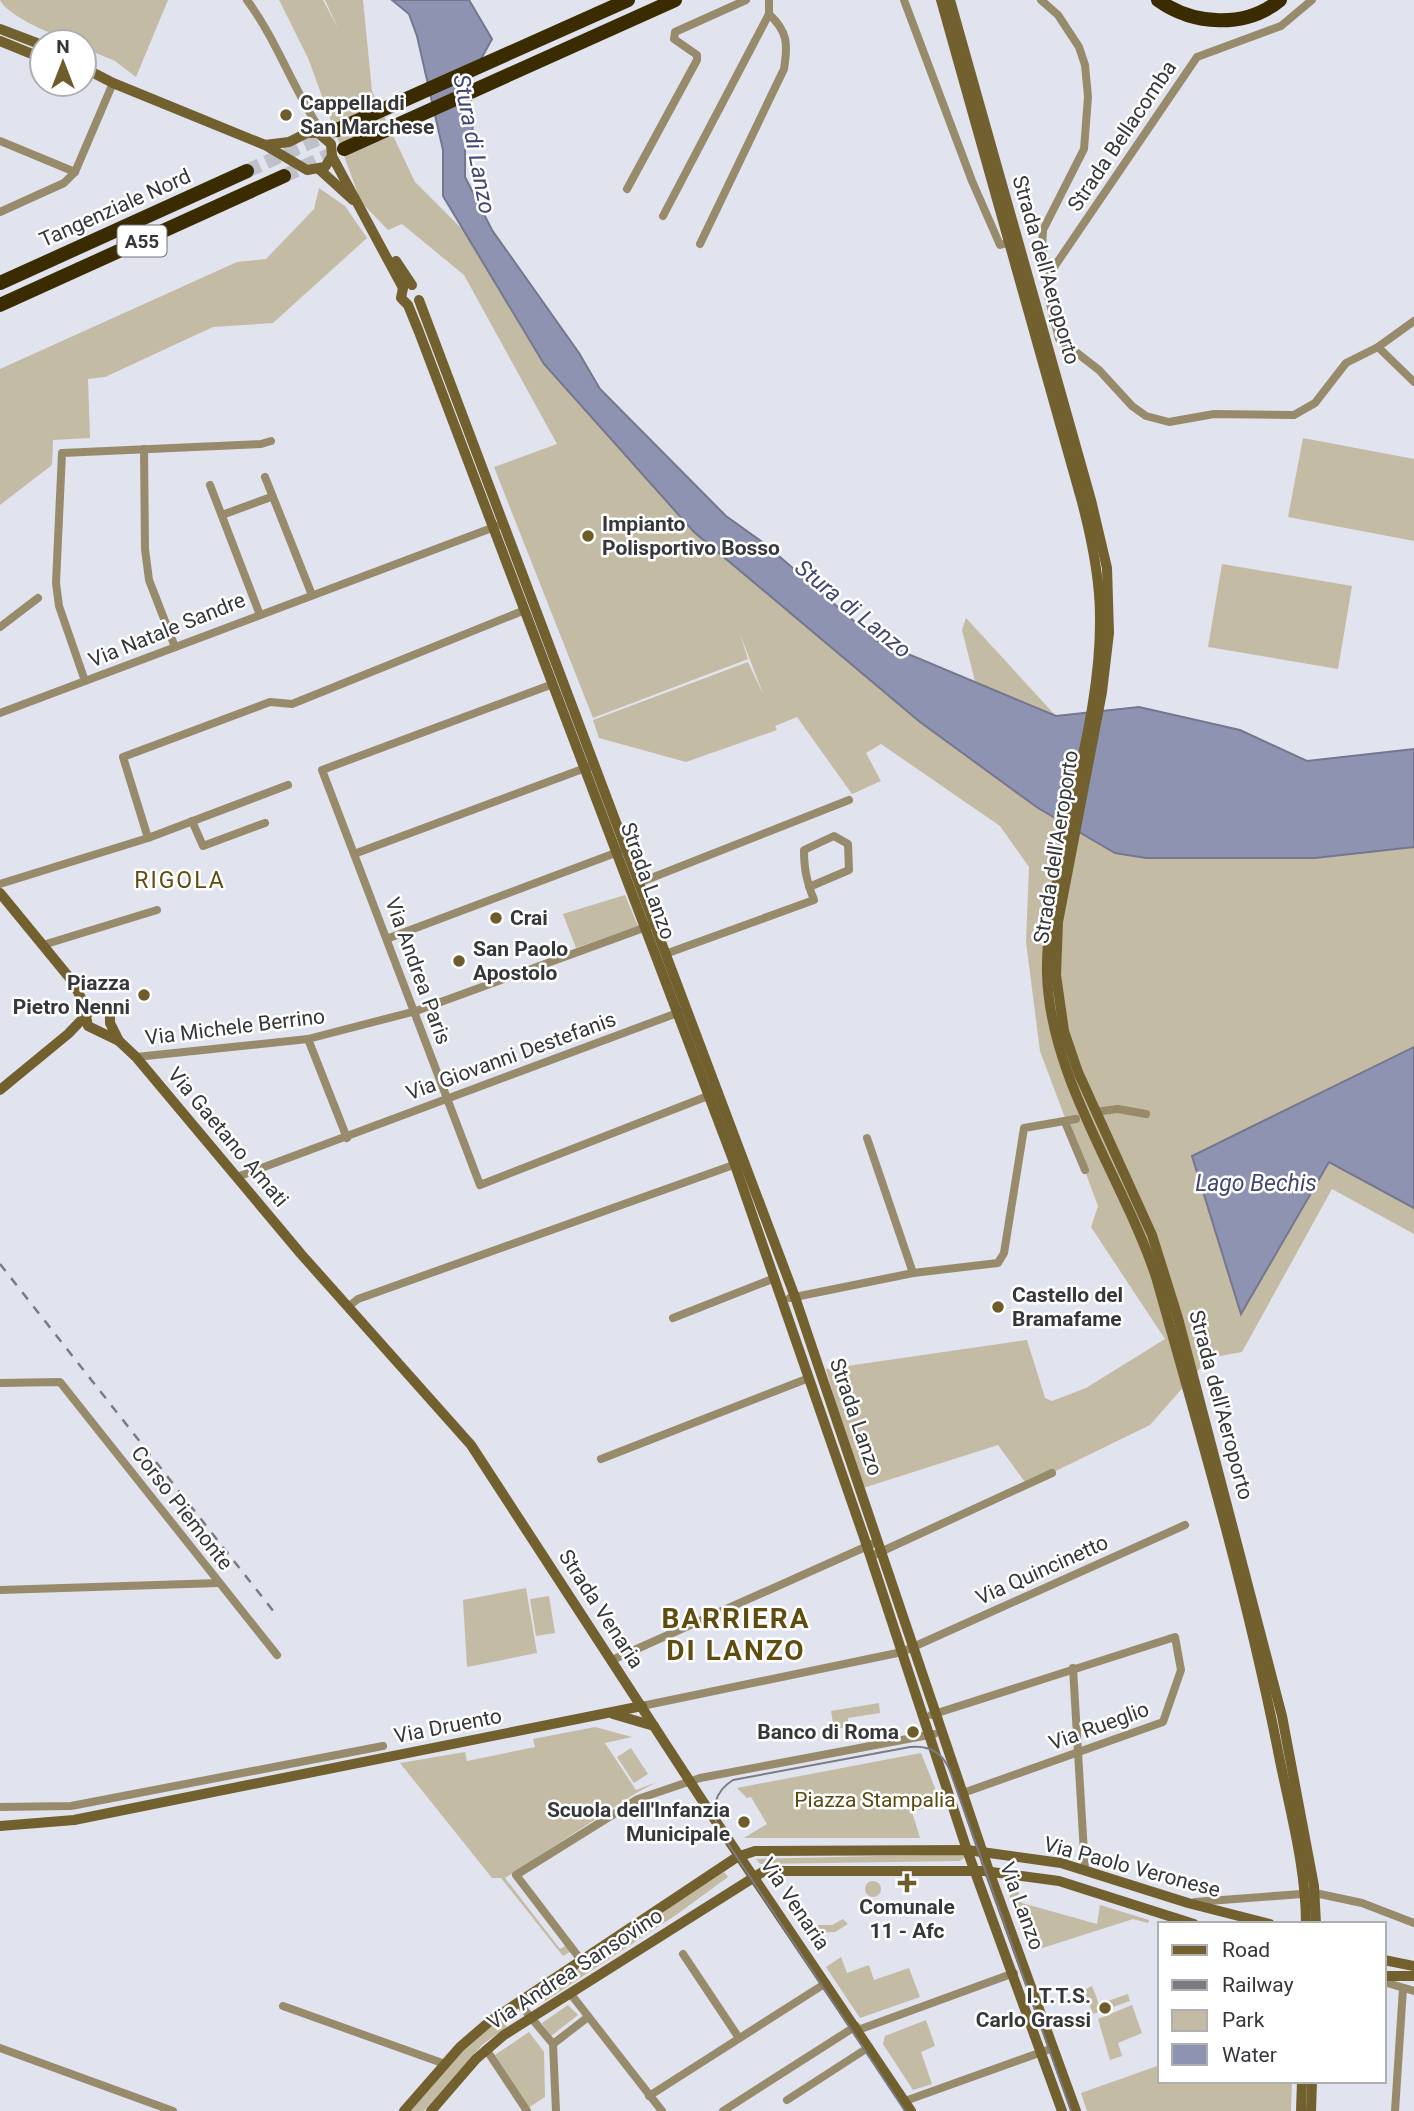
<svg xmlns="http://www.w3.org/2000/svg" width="1414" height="2111" font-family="Roboto,sans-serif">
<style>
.green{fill:#c4bba4}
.water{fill:#8e93b1;stroke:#74778e;stroke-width:2}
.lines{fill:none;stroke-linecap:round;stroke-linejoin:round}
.highway-tunnel{stroke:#bfc1ca;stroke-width:14;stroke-dasharray:14 7;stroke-linecap:butt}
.street{stroke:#978b6b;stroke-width:8}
.secondary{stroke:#72602f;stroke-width:10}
.highway{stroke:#3a2b00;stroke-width:14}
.tram{stroke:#7b7c83;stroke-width:2}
.rail{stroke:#7b7c83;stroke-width:2.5;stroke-dasharray:9 9;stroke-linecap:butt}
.poi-dot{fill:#6e5c2a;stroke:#fff;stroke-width:2.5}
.labels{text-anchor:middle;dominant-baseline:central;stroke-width:5;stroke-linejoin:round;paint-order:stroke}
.shield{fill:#fff;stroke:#727376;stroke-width:2}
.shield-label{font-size:19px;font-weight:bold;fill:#36373b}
.poi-label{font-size:21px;font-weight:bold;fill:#36373b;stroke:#fff;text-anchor:start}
.street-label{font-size:21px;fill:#36373b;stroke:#fff}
.park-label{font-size:21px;fill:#5b4911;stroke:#fff}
.water-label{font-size:23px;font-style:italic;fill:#424673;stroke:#fff}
.neighbourhood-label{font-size:23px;letter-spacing:2px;fill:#604c0e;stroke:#fff}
.district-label{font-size:28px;font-weight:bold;letter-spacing:2px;fill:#604c0e;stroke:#fff}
</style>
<rect width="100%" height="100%" fill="#e1e3ee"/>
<g class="green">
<path d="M0,0H168L136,77L115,61L84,48V42C65,42 8,17 0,0Z"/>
<path d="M279,0H323L338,28L325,0H363L372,91L415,182L466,233L544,364L694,532L920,722L1038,807L1115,853L1315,858L1414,847V1234L1332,1189L1242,1352L1209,1358L1150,1425L1027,1485L998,1445L860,1489L826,1369L1027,1340L1045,1398L1052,1401L1086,1388L1165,1339L1091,1227L1098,1206L1040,1051L1026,942L1029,867L1000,826L881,744L866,753L881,781L852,794L797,717L775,726L777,730L686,762L599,738L593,720L748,662L764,696L740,634L748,659L593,718L494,467L557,444L464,275L402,224L388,230L361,202L308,58Z"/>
<path d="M319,188L345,206L367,238L273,323L213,327L105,377L88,379L90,438L53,440L52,465L0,505V369L237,262L266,259L314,209Z"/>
<path d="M1303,438L1414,459V541L1288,517Z"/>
<path d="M1222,564L1352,586L1338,669L1208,647Z"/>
<path d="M966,618L1056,716L1055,723L976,685L962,630Z"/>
<path d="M625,895L638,926L576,948L563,914Z"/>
<path d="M526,1588L537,1653L467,1667L463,1600Z"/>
<path d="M549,1596L555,1633L536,1636L530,1599Z"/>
<path d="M879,1703L880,1713L848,1718V1727L834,1729L831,1711Z"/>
<path d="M595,1727L632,1737L605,1743L636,1790L657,1782L636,1793L505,1878L560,1949L567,1945L570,1952L563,1956L501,1878H492L400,1763L465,1752L467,1761L535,1747L533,1739Z"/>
<path d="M631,1748L648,1774L634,1783L617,1757Z"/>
<path d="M921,1753L939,1798L924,1803L925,1808L912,1812L920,1838H744L767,1824L751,1797L747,1798L737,1788Z"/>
<path d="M963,1854L965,1857L960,1861L760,1864L756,1859Z"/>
<path d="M724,1872L728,1877L676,1915L545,2001L539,1992Z"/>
<circle cx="873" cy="1889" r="8"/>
<path d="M1005,1883L1016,1885L1022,1903L1097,1924L1100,1905L1149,1920L1148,1923L1133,1919L1030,1952Z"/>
<path d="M843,1919L848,1924L835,1932L804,1933L799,1925H832Z"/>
<path d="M841,1957L847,1973L869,1965L874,1980L909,1968L920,1997L860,2018L826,1967Z"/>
<path d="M1092,1986L1099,2004L1128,1994L1130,2001L1093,2014L1084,1990Z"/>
<path d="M568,2005L578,2015L551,2036L542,2023Z"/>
<path d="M1132,2005L1142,2033L1118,2043L1122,2056L1110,2060L1098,2019Z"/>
<path d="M501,2019L507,2027L483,2044L424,2111H410L469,2043Z"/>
<path d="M926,2020L935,2046L921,2052L932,2084L913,2090L883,2044L885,2036Z"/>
<path d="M529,2032L544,2052L545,2097L528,2108L495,2055Z"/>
<path d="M1160,2065V2081H1292L1291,2111H1087L1081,2093Z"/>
</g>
<g class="water">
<path d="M392,0H469L492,39L470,79L473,138L465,143V177L492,230L579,353L600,389L726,516L765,544L877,641L1056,716L1139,707L1240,730L1307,761L1414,749V847L1315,858H1146L1115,853L1038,808L920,722L694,532L544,364L443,196V150L417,36L409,14Z"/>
<path d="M1414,1047V1208L1329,1162L1241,1314L1192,1156Z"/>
</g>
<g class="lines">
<g class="highway-tunnel">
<path d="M247,171L337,130"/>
<path d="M284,176L340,150"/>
</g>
<g class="street">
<path d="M247,0C278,42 294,92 323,134"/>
<path d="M904,0L972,181L1000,245L1011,242"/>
<path d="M1041,0L1058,15L1079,47L1085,65L1088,97L1084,149L1043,230L1042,248L1050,273L1048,296L1059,339L1099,370L1132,406L1146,416L1169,422L1214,414L1294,415L1315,403L1346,363L1378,347L1414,321"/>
<path d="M0,141L75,172"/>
<path d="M627,189L697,60V55L674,39L675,32L746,0"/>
<path d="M0,212L64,183L75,172L113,83"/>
<path d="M663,216L769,14V0"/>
<path d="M700,244L784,69C788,44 788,32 769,14"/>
<path d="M1050,273L1197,57L1281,26L1312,0"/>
<path d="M1378,347L1414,382"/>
<path d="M144,449L145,549L149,580L175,647"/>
<path d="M265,477L312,595"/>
<path d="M210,485L260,615"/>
<path d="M222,515L271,497"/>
<path d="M0,627L38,598"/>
<path d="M85,681L59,606L56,583L62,453L261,444L271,441"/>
<path d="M553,684L322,770L480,1185L713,1094"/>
<path d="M0,713L497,526"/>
<path d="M192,821L203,846L265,823"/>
<path d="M148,838L123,757L270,702L292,704L525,610"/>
<path d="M354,854L588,767"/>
<path d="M641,882L849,800"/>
<path d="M0,884L148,838L288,785"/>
<path d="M389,938L618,852"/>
<path d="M43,945L157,910"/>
<path d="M668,953L814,900C807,882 804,870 804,850L834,836L848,844L849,870L809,887"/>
<path d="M308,1039L347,1138"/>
<path d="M136,1057L308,1039L416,1011L649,926"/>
<path d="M1102,1111L1118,1109L1146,1114"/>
<path d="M1065,1122L1085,1170"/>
<path d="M867,1138L913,1273"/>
<path d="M237,1177L680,1012"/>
<path d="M790,1298L913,1273L998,1263L1004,1253L1024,1128L1076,1119"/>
<path d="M348,1307L358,1299L739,1163"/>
<path d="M673,1318L775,1278"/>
<path d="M0,1383L60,1382L277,1655"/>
<path d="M601,1459L809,1378"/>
<path d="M876,1554L1052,1473"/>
<path d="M0,1590L219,1583"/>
<path d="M612,1660L872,1544"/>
<path d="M1073,1668L1085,1870"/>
<path d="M642,1706L902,1652L1185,1525"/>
<path d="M931,1715L1175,1637L1181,1670L1163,1722L963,1793"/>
<path d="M0,1807L71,1806L383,1746"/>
<path d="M1195,1902L1315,1893L1362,1903L1414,1923"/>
<path d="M683,1954L739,2038"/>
<path d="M581,1960L516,1875L638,1799L700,1778L934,1734"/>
<path d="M1384,1982L1414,1991"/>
<path d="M570,1993L662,2111"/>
<path d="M518,2002L553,2044L556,2111"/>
<path d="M283,2006L445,2064"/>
<path d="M858,2030L1014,1973"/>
<path d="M553,2044L588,2017"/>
<path d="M0,2048L173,2111"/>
<path d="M486,2049L527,2111"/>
<path d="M649,2096L826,1983"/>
<path d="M787,2100L869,2047"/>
<path d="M905,2101L1053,2048"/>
<path d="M723,2111L856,2026"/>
<path d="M1395,2111L1403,1988"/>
</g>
<g class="secondary">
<path d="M941,0L1082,502C1092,540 1100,578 1100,617C1101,694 1078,773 1063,848C1056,889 1046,931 1047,974C1050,1079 1123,1178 1156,1277C1200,1433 1248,1597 1279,1756C1290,1811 1306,1867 1306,1924"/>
<path d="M950,0L1091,500L1107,568L1109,633L1102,692L1058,922L1056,975L1064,1031L1078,1072L1152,1235L1178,1318L1282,1716L1314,1886L1316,1924"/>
<path d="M0,29L42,45"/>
<path d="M0,41L42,58"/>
<path d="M84,68L113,83L265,145L307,170L325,167L332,156L331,144L318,133H307L289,142L265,145"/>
<path d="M332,156L403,288"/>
<path d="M320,170L353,200"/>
<path d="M396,261L412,285"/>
<path d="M403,288L401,298L408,305L419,332L735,1165L867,1546L967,1850L1062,2111"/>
<path d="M419,300L795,1297L989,1871L1076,2111"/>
<path d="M0,893L73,982L83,1002L88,1026L119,1041L136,1057L301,1254L471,1445L715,1820L911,2111"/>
<path d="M0,1090L68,1034L95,1006L104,1007L110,1013V1023L119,1041"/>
<path d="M613,1714L654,1726"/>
<path d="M0,1826L74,1820L642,1706"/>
<path d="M1384,1960L1414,1966"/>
<path d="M1384,1976H1414"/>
<path d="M404,2111L460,2047L489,2022L737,1857L755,1851L967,1850L1061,1863L1188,1903L1270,1924"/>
<path d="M431,2111L476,2059L504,2035L764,1871H984L1059,1881L1194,1924"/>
<path d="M1301,2111L1302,2081"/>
<path d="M1311,2111L1312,2081"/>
</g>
<g class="highway">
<path d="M1158,0C1193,25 1245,29 1280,0"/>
<path d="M337,130L628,0"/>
<path d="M344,149L675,0"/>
<path d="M0,283L247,171"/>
<path d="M0,305L284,176"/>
</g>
<path class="tram" d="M905,2111L719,1830C710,1810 714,1792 733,1780L910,1747C929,1745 943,1753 950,1771L1071,2111"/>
<path class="rail" d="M0,1264L278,1617"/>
</g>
<g class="poi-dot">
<circle cx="286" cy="115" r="7"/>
<circle cx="588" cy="536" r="7"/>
<circle cx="496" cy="918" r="7"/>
<circle cx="459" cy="961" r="7"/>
<circle cx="144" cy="995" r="7"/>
<circle cx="998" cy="1307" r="7"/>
<circle cx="913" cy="1732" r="7"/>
<circle cx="744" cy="1822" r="7"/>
<path d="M903.5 1872.5h7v7h7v7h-7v7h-7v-7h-7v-7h7z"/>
<circle cx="1105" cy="2008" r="7"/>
</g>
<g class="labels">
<rect class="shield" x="117.5" y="225.5" width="49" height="31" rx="5"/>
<g class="shield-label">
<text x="142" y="241">A55</text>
</g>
<g class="poi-label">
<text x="300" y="103">Cappella di<tspan x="300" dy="24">San Marchese</tspan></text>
<text x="602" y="524">Impianto<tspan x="602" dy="24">Polisportivo Bosso</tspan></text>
<text x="510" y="918">Crai</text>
<text x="473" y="949">San Paolo<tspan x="473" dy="24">Apostolo</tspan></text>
<text x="130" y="983" text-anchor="end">Piazza<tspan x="130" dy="24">Pietro Nenni</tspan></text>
<text x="1012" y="1295">Castello del<tspan x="1012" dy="24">Bramafame</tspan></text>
<text x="899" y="1732" text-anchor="end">Banco di Roma</text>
<text x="730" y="1810" text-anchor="end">Scuola dell'Infanzia<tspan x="730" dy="24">Municipale</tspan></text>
<text x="907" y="1907" text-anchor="middle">Comunale<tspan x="907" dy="24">11 - Afc</tspan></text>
<text x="1091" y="1996" text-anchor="end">I.T.T.S.<tspan x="1091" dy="24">Carlo Grassi</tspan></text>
</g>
<g class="street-label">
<text transform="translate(1122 136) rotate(-56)">Strada Bellacomba</text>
<text transform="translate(115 208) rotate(-24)">Tangenziale Nord</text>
<text transform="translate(1046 270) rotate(74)">Strada dell'Aeroporto</text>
<text transform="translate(167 630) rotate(-22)">Via Natale Sandre</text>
<text transform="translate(1056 847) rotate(-81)">Strada dell'Aeroporto</text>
<text transform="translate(648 881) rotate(70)">Strada Lanzo</text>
<text transform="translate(418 971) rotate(70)">Via Andrea Paris</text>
<text transform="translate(235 1027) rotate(-7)">Via Michele Berrino</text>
<text transform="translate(511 1056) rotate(-20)">Via Giovanni Destefanis</text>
<text transform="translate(228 1137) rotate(50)">Via Gaetano Amati</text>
<text transform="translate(1221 1405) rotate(75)">Strada dell'Aeroporto</text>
<text transform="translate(856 1417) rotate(71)">Strada Lanzo</text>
<text transform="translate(182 1508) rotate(52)">Corso Piemonte</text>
<text transform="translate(1042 1570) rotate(-24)">Via Quincinetto</text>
<text transform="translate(601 1609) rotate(57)">Strada Venaria</text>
<text transform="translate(448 1726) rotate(-11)">Via Druento</text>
<text transform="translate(1099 1726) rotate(-20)">Via Rueglio</text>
<text transform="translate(1132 1867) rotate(15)">Via Paolo Veronese</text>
<text transform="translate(795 1904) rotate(56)">Via Venaria</text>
<text transform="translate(1022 1906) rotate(70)">Via Lanzo</text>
<text transform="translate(575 1969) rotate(-33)">Via Andrea Sansovino</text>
</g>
<g class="park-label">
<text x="875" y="1800">Piazza Stampalia</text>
</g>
<g class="water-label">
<text transform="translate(474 144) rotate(79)">Stura di Lanzo</text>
<text transform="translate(853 609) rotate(39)">Stura di Lanzo</text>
<text x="1256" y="1183">Lago Bechis</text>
</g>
<g class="neighbourhood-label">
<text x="180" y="880">RIGOLA</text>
</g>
<g class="district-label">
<text x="736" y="1618">BARRIERA<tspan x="736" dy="32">DI LANZO</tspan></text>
</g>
</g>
<rect x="1158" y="1922" width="228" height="161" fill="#ffffff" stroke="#afafb1" stroke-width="2"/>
<rect x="1172" y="1945" width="35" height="10" fill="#72602f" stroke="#afafb1" stroke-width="2"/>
<text x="1222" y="1957" font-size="21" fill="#36373b">Road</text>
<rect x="1172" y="1980" width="35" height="10" fill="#7b7c83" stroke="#afafb1" stroke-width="2"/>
<text x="1222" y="1992" font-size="21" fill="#36373b">Railway</text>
<rect x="1172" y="2010" width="35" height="21" fill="#c4bba4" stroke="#afafb1" stroke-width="2"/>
<text x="1222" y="2027" font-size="21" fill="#36373b">Park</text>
<rect x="1172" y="2044" width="35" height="21" fill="#8e93b1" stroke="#afafb1" stroke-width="2"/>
<text x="1222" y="2062" font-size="21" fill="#36373b">Water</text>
<g transform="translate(63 63)"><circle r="33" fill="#ffffff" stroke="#afafb1" stroke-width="2"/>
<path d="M0-5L12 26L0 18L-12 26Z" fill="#6e5c2a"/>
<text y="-10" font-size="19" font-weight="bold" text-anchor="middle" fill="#36373b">N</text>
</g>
</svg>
